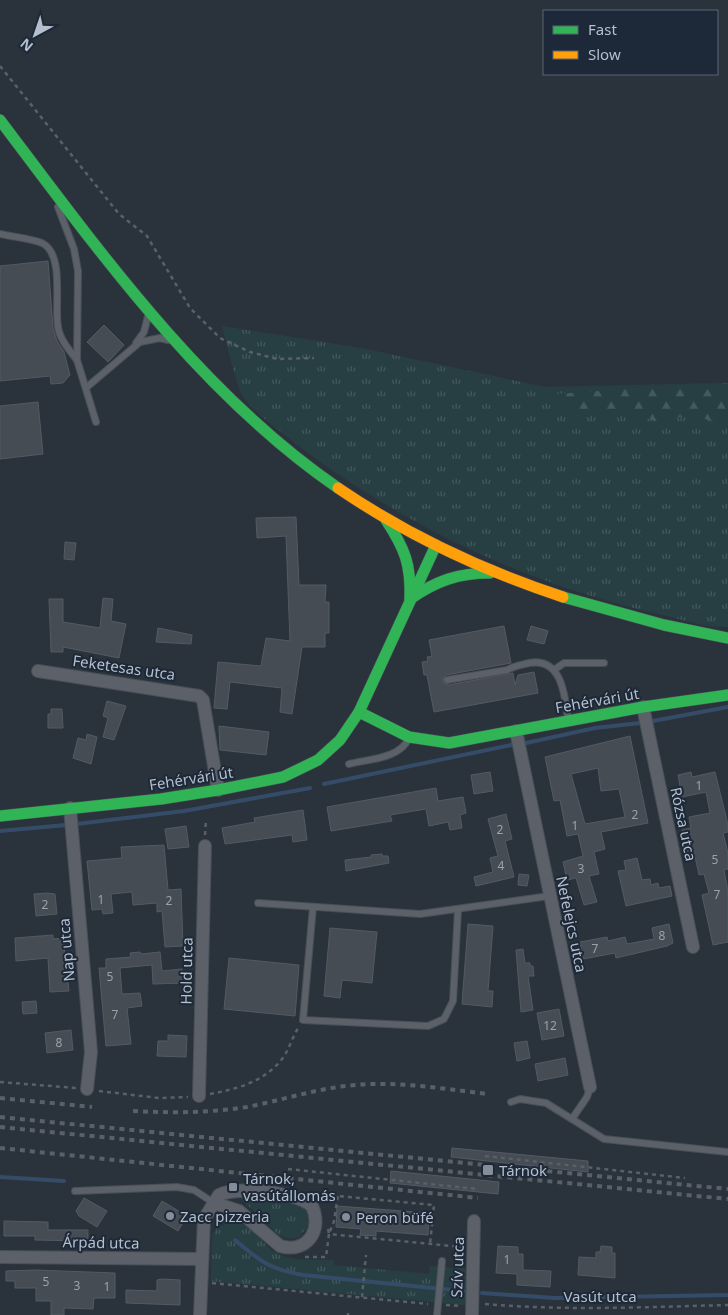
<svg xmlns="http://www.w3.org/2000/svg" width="728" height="1315" font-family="'Noto Sans',sans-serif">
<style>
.grass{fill:url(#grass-tufts)}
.forest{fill:url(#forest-firs)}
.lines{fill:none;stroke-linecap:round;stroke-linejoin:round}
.stream{stroke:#354c68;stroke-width:4}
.building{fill:#454c54;stroke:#535a63;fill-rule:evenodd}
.lane-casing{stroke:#494f56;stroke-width:8}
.street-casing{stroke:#494f56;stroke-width:14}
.fast-casing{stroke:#494f56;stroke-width:12}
.slow-casing{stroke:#494f56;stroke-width:12}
.path{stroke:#596067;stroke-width:2.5;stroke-dasharray:4 4;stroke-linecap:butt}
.lane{stroke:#5c6169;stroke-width:6}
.street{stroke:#5c6169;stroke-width:12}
.fast{stroke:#30b455;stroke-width:11}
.slow{stroke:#ff9f0a;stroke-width:11}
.rail{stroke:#596068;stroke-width:4;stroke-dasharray:5 5;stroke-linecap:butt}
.poi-dot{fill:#848e9a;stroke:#1d2938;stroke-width:2}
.labels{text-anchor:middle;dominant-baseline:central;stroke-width:4;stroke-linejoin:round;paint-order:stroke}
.number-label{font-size:12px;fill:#99a2af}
.street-label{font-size:15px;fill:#b5bfcd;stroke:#1d2938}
.poi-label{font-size:15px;fill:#b5bfcd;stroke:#1d2938;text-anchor:start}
</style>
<defs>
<pattern id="grass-tufts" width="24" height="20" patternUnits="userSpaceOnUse" patternTransform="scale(1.25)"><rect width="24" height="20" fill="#273f43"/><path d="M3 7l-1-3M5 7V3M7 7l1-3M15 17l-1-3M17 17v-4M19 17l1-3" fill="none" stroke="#44595d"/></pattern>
<pattern id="forest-firs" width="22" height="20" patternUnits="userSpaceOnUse" patternTransform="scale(1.25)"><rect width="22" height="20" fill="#273f43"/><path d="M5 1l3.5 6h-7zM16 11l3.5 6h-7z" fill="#44595d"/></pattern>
</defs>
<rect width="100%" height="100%" fill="#2a333c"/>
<g class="grass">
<path d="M222,326L361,348L545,387L728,383V627C705,628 673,617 650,612C520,581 401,524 295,443C280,431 255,414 244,398C237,388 226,341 222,326Z"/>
<path d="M239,1197L294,1202L307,1211L309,1225L299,1237L291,1239L280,1236Z"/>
<path d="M233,1222C252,1223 261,1244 276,1253C292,1262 316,1259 334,1260V1265L429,1274L430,1266L468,1269L467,1302L464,1305L211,1281L212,1236L218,1227Z"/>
</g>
<path class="forest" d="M653,387L728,390V419L712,421L690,414L661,422L614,411L563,412L556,394Z"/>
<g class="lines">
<g class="stream">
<path d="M653,721L728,707"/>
<path d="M526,743L595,728L640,723"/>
<path d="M324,784L511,745"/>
<path d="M76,824L184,811L310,788"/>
<path d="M0,831L66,825"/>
<path d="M0,1177L64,1181"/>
<path d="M235,1240C260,1261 269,1269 303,1275L463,1291"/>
<path d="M482,1293L555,1298L728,1295"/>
</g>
</g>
<g class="building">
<path d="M48,261L53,328L57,341L64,352L70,375L63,383L51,384L50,376L0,381V266Z"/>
<path d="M104,325L124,345L108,362L87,342Z"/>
<path d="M38,402L43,454L0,459V406Z"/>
<path d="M296,517L299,585H326L325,602H329V633H325V647H302L292,714L280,712L282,688L230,682L227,709L214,708L218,662L261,666L266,638L290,641L286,536L257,538L256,518Z"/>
<path d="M65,542L76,543L74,560L64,559Z"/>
<path d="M103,598L113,599L111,621L126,624L119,658L63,647V652H51L49,599H63V622L100,628Z"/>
<path d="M504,626L511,663L446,675L443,678V683L448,685L513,673L515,685L518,675L534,672L538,693L434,712L427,675H424L422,662L428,661L427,657L432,656L429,640Z"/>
<path d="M531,626L548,631L544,644L527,640Z"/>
<path d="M158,628L192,635L191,644L156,642Z"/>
<path d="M107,701L126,706L114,740L103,737L108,718L103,716Z"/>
<path d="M51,709H62L63,728H48V714H51Z"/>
<path d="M219,726L269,732L266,755L220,750Z"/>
<path d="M87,734L97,737L91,764L73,758L78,738L86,740Z"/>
<path d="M630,736L648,823L601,832L605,849L594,852L599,874L589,876L597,902L584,905L576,878L567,880L563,862L583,856L578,834L567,836L560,800L554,801L545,757ZM598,768L601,791L619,789L625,817L585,824L571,774Z"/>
<path d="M490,772L493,791L474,794L471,775Z"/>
<path d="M691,772L692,777L715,772L728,825V832L723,833L728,853V869L724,870L728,891V942L713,945L702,895L709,893L704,874L699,875L694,852L686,854L684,843L682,830L691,828L689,817L710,813L706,792L682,797L678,775Z"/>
<path d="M436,788L438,801L463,797L466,813L460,815L462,828L450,830L448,822L429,826L426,809L390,815L392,821L331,831L327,807Z"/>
<path d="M303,810L307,840L293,842L292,835L225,844L222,828L255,822L254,818Z"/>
<path d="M506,814L512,839L505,841L514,877L476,886L474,877L493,872L490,858L498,856L488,819Z"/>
<path d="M186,826L189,847L168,849L165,829Z"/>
<path d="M164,845L168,890L181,889L183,946L165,947L162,911L157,912V903L133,905L132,892L111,894L113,913L103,914L102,909L92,910L87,861L122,858L121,847Z"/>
<path d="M382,854V856H388L389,863L346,871L345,860L371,857V855Z"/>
<path d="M637,858L642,880L650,879L651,885L658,883L659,888L670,886L672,896L626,906L618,871L626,870L624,861Z"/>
<path d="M519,874L529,875L527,886L518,885Z"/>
<path d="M47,893L55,894L57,914L36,916L34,894Z"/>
<path d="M468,924L493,926L488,991H493L492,1007L462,1004Z"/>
<path d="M669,924L673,943L667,946L616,958L615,953L583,959L580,942L607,937L608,941L625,937L627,944L654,939L652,928Z"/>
<path d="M330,928L377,932L372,983L342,980L340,998L324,996Z"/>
<path d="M53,935V939L63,938L69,991L50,992L48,958L16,961L15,938Z"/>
<path d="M523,949L525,963H530V966H533L534,976H528L533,1010L521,1012L516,950Z"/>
<path d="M140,952L141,954L160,952L162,971L182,969L183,983L153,984L152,965L120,968L122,994L140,993L142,1006L127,1008L131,1044L106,1046L99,968H106V959L131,957L130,953Z"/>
<path d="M229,958L299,965L295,1016L224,1009Z"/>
<path d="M36,1001L37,1013L23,1014L22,1002Z"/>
<path d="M559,1009L564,1036L542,1040L537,1013Z"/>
<path d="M71,1030L73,1050L47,1053L45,1033Z"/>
<path d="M168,1035L187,1036L186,1057L157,1056L158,1041H168Z"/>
<path d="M527,1041L530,1058L517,1061L514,1043Z"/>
<path d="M565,1058L568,1075L538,1081L535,1064Z"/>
<path d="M452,1148L588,1161V1172L451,1157Z"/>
<path d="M391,1171L499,1182L498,1194L390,1183Z"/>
<path d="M84,1198L107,1211L97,1227L79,1216L76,1211Z"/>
<path d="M162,1201L187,1216L178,1231L153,1216Z"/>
<path d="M337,1206L429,1213L428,1235L376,1231V1236L360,1235L361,1229L336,1227Z"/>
<path d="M4,1221L48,1222V1230H88V1241L35,1240V1236H4Z"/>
<path d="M498,1246L518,1247V1254H523V1270L551,1271L550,1287L517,1285V1274L496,1273Z"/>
<path d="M601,1246L612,1247V1253H615V1278L578,1275L579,1257L596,1258V1252H600Z"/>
<path d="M36,1270L115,1273V1298H94L93,1309L64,1308V1315H51V1301H36V1288H15V1281H6V1271Z"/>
<path d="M162,1279L180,1280V1305L126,1303V1290L157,1291V1280Z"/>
</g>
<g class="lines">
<g class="lane-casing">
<g id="lane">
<path d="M58,207L74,249L78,271L77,360L96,422"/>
<path d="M0,234C12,237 30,238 42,243C65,254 54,305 58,327C60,340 70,351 77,360"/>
<path d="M136,343L144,332L148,316"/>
<path d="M87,387L140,342L160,338L168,340"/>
<path d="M554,670L564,663H604"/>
<path d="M447,680L507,670C514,666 521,665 529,663C562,657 565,696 568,719"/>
<path d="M349,764C368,759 400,759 409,738"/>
<path d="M258,903L420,914L549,896"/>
<path d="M313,907L303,1020L428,1026L444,1019L453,1001L458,910"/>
<path d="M511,1102L520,1099L546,1103L604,1139L728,1152"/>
<path d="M572,1119L587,1097L590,1087"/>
<path d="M75,1191L177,1187L194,1190L214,1203"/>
<path d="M437,1315L442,1261"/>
</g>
</g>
<g class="street-casing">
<g id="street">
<path d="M38,671L199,696L203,700L218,790"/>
<path d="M643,707L693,947"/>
<path d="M516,731L590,1087"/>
<path d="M70,808L91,1052L87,1089"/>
<path d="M199,1096L205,846"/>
<path d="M0,1257L201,1259"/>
<path d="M200,1315L204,1219L219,1195C238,1186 295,1192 312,1206C323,1230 307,1254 280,1246L239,1211L214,1203"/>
<path d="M472,1315L474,1221"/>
</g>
</g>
<g class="fast-casing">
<g id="fast">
<path d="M0,120C99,251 201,394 338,488"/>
<path d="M386,520C405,549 411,564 410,599"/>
<path d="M563,597L664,625L728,638"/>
<path d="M410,599C436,581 458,573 490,573"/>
<path d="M359,712L409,737L449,743L643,707L728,695"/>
<path d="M0,816L161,799L218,790L283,777L318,760L340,740L359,712L436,545"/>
</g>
</g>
<g class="slow-casing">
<path id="slow" d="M338,488C407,535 484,571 563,597"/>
</g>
<g class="path">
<path d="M0,66L119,214L147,236L190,308L220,338L250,352L277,359L314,358"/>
<path d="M205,835L206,820"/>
<path d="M0,1082L76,1088"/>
<path d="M99,1091L159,1098L188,1097"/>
<path d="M210,1094C237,1089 264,1082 282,1059C289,1050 292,1038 298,1028"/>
<path d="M485,1156L685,1178"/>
<path d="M288,1169L477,1189"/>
<path d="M316,1194L434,1205L430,1244"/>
<path d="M216,1226L227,1221"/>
<path d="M328,1229L329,1234L334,1221L338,1195"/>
<path d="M305,1257H326L329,1234L462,1247"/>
<path d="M212,1283L428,1304"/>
<path d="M362,1297L366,1255"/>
<path d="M485,1304C566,1311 647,1307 728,1305"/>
<path d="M446,1305L461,1306"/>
<path d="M348,1315V1313"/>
</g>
<use href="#lane" class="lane"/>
<use href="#street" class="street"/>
<use href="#fast" class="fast"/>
<use href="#slow" class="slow"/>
<g class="rail">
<path d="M0,1098L92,1107"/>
<path d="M133,1111C171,1113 209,1113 247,1107C283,1100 318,1088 355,1085C399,1081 444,1089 488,1094"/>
<path d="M0,1117L728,1189"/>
<path d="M0,1127L728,1199"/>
<path d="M0,1148L478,1198"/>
</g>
</g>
<g class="poi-dot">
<rect x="482" y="1164" width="12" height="12" rx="2.5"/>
<rect x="228" y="1182" width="10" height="10" rx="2.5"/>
<circle cx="170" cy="1216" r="5"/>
<circle cx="346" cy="1217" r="5"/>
</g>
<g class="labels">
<g class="number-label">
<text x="699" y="785">1</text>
<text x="635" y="814">2</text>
<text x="575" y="825">1</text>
<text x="500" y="829">2</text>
<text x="715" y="859">5</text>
<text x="501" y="865">4</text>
<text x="581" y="868">3</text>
<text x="717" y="894">7</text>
<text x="101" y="899">1</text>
<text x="169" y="900">2</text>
<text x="45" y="904">2</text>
<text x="662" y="935">8</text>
<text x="595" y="948">7</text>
<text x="110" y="976">5</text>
<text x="115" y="1014">7</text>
<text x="550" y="1025">12</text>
<text x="59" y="1042">8</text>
<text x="507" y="1259">1</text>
<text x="46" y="1281">5</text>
<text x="77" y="1285">3</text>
<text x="107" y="1286">1</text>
</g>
<g class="street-label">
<text transform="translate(124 667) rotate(8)">Feketesas utca</text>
<text transform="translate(597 700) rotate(-10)">Fehérvári út</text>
<text transform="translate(191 778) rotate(-9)">Fehérvári út</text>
<text transform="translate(684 824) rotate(78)">Rózsa utca</text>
<text transform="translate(572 924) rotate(78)">Nefelejcs utca</text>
<text transform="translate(66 950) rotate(-95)">Nap utca</text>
<text transform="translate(186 971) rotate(-89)">Hold utca</text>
<text transform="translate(101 1242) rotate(1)">Árpád utca</text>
<text transform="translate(457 1267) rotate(-88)">Szív utca</text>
<text x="600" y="1296">Vasút utca</text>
</g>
<g class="poi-label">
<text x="499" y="1170">Tárnok</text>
<text x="243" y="1178">Tárnok,<tspan x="243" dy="17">vasútállomás</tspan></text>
<text x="180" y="1216">Zacc pizzeria</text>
<text x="356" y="1217">Peron büfé</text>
</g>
</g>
<rect x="543" y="10" width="175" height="65" fill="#1d2938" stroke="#5a6574"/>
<rect x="553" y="26" width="25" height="8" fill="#30b455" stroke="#5a6574"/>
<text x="588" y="35" font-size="15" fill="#b5bfcd">Fast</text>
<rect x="553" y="51" width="25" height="8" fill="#ff9f0a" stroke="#5a6574"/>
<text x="588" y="60" font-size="15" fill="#b5bfcd">Slow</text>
<g transform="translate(35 35) rotate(220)" stroke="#1d2938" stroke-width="4" paint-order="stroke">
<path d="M0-4L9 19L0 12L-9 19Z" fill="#b5bfcd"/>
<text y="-8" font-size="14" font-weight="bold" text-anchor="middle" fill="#b5bfcd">N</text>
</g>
</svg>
